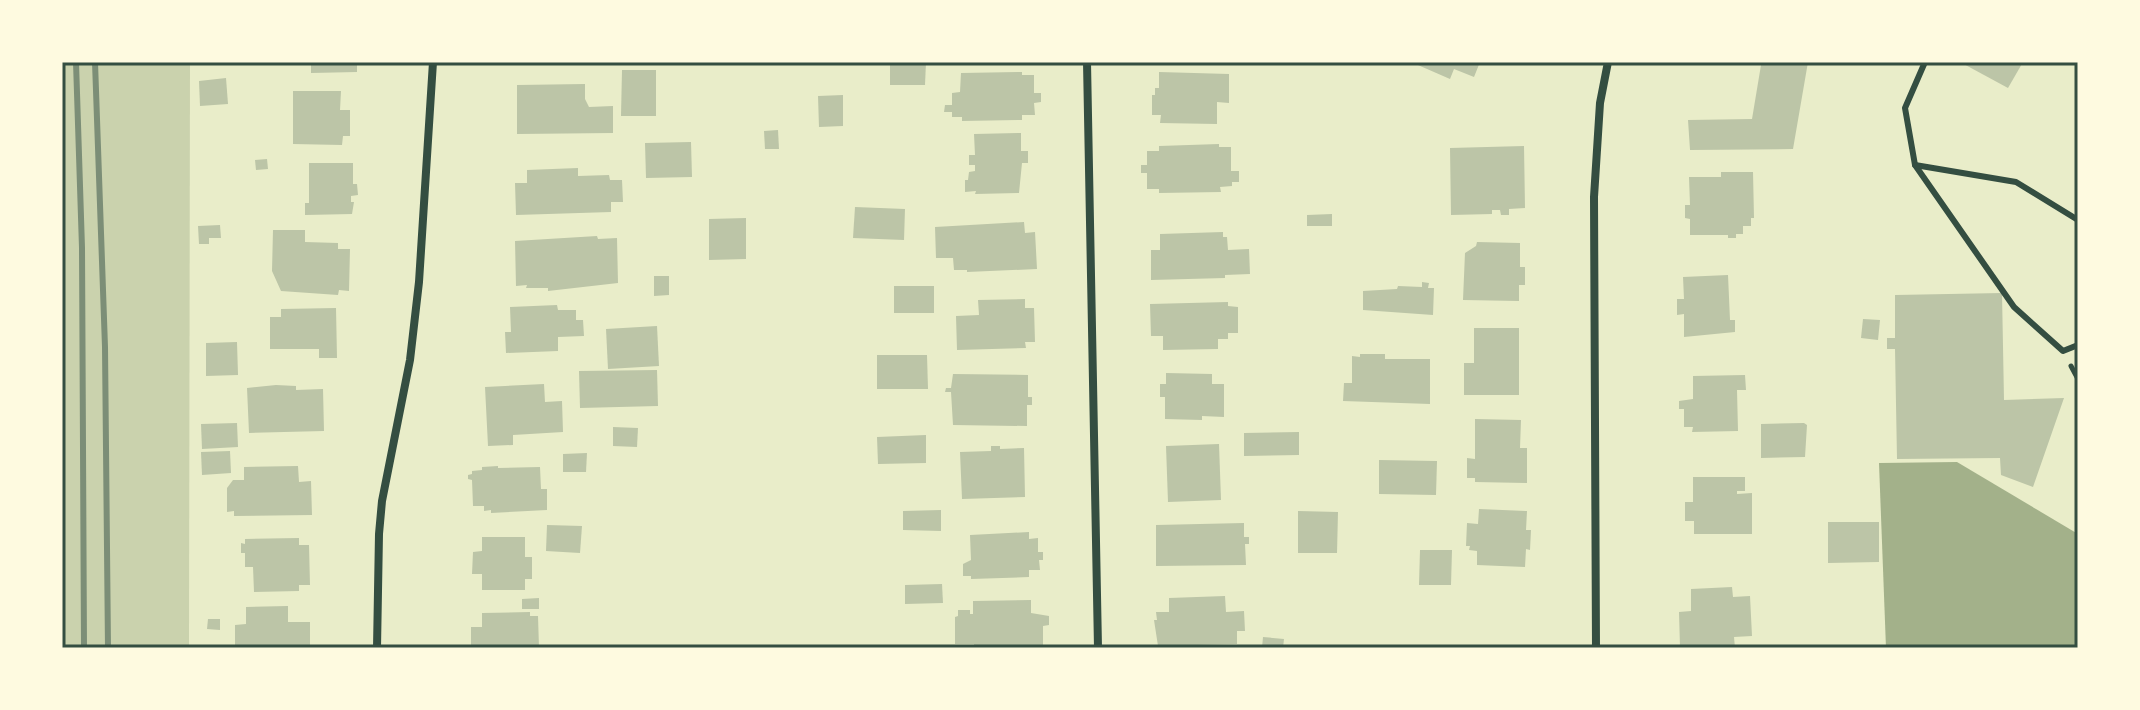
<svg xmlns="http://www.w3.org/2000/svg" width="2140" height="710" font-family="Cabin,sans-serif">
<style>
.green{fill:#cad2ad}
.water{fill:#a3b18a}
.building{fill:#bcc5a7}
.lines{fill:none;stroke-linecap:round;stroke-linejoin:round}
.path{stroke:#344e41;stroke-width:5}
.service{stroke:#344e41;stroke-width:6}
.minor{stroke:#344e41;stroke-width:8}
.rail{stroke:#7c8e77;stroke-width:6}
.neatline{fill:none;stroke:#344e41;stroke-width:3}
</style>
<rect width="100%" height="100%" fill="#e9edc9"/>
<path class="green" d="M62,62H190L189,648H62Z"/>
<path class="water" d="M1957,462L2078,534V648H1886L1879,463Z"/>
<g class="building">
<path d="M311,62H357V72L311,73Z"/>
<path d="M890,62H926L925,85H890Z"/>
<path d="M1411,62H1480L1474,77L1454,69L1450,79Z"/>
<path d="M1753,62H1808L1793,149L1690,150L1688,120L1752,119L1761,65Z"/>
<path d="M1960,62H2023L2008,88Z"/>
<path d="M622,70H656V116H621Z"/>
<path d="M1022,72V75H1034V93H1041V102L1034,103L1035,115H1022V120L962,121V117H952V112H944L945,105H952V93L960,92L961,73Z"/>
<path d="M1159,72L1229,74V103L1217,102V124L1160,123L1161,115H1152V95H1155V88H1159Z"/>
<path d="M226,78L228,104L200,106L199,81Z"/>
<path d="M585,84V99L589,107L613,106V133L517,134V85Z"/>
<path d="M293,91H341L340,110H350V136H343L342,145L293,144Z"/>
<path d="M843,95V126L819,127L818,96Z"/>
<path d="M778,130L779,149H765L764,131Z"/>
<path d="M1021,133V151H1028V163H1022L1019,193L975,194L976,191L965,192V180H968L969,172L975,171V165H969V155H975L974,134Z"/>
<path d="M691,142L692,177L646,178L645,143Z"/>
<path d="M1219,144V147H1231V171H1239V182H1232V186L1220,187L1221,192L1159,193V189H1147V173H1141V165H1147V151H1159V146Z"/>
<path d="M1524,146L1525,208L1509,209V215H1501L1500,210H1492V214L1451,215L1450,148Z"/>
<path d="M267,159L268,169L256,170L255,160Z"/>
<path d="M309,163H353V184H357L358,195L351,196V202H354L352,214L305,215V203H309Z"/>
<path d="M578,168V176L609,175L610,180H622L623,202H611V212L516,215L515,183H527V170Z"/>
<path d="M1721,172H1753L1754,218H1751V226H1743V234H1736V238H1728V235H1690V219L1685,218V205H1690L1689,177H1721Z"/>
<path d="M855,207L905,209L904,240L853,238Z"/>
<path d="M1332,214V226H1307V215Z"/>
<path d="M746,218V259L709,260V219Z"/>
<path d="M1024,222L1025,233L1035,232L1037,269L967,272V270H954L953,258H936L935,227Z"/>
<path d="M220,225L221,238H209V244H199L198,226Z"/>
<path d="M273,230H305V242L338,243V249H350L349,291L339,290L338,295L281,291L272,271Z"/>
<path d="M1223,232V237H1227L1228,250L1249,249L1250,274L1225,275V278L1151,280V250H1160V234Z"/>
<path d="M597,236L598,239L617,238L618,283L548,291V288H526L527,285L516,286L515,241Z"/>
<path d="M1477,242L1520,243V267H1525V285H1519V301L1463,300L1465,253L1476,246Z"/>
<path d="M1728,275L1730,320H1735V332L1684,337V314L1677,315V299H1684L1683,277Z"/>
<path d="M654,276H669V295L654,296Z"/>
<path d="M1422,282L1429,283L1428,288H1434L1433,315L1363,310V291L1397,289L1398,286L1422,287Z"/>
<rect x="894" y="286" width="40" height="27"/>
<path d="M2002,293L2004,400L2064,398L2033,487L2001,475L2000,458L1897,459L1895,349H1887V338H1895V295Z"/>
<path d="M1025,299V308H1034L1035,342H1025L1026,348L957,350L956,316L979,315L978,300Z"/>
<path d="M1228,302V306L1238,307V333H1228V339H1218V349L1163,350V336H1151L1150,304Z"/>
<path d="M557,305L558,310H576V320H583L584,336L558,337V351L506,353L505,332H511L510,307Z"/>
<path d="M336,308L337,358H319V349H270V317H281V309Z"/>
<path d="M1863,319L1880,320L1878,340L1861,338Z"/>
<path d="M657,326L659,366L608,369L606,329Z"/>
<path d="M1474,328H1519V395H1464V363H1474Z"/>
<path d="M237,342L238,375L206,376V343Z"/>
<path d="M1360,354H1385V359H1430V404L1343,401L1344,383H1352V356L1360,357Z"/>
<path d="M877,355H927L928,389H877Z"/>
<path d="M657,370L658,406L580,408L579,371Z"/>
<path d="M1166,373L1212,374V384H1224V417L1202,416V420L1165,419V397H1160V384H1166Z"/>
<path d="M953,374L1028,375V397H1032V405H1027V426L953,425L951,392H945L946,388H951Z"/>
<path d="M1745,375L1746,390H1737L1738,431L1692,432L1693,427H1684V409H1679V401L1693,399V376Z"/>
<path d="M544,384L545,402L562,401L563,432L513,435V445L488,446L485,387Z"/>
<path d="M276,385L296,386V390L323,389L324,431L249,433L247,388Z"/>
<path d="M1475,419L1521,420L1520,448H1527V483L1475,482V478H1467V458L1475,459Z"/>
<path d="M237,423L238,447L202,449L201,424Z"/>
<path d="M1804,423L1807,425L1805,457L1761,458V424Z"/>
<path d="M613,427L638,428L637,447L613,446Z"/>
<path d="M1299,432V455L1244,456V433Z"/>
<path d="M926,435V463L878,464L877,437Z"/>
<path d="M1219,444L1221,500L1168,502L1166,446Z"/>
<path d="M991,446H1000V449L1024,448L1025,497L962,499L960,452L991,451Z"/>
<path d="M230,451L231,473L202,475L201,452Z"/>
<path d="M587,453L586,472H563V454Z"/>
<path d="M1379,460L1437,461L1436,495L1379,494Z"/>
<path d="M298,466L299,482L311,481L312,515L234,516V511L227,512V488L233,480H244V467Z"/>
<path d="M498,466V468L540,467L541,489H547V510L491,513V510L484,511V506H473L472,480L468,479V475L472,474V471L482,470V467Z"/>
<path d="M1693,477H1745V491H1737V494L1752,493V534H1694V521H1685V502H1693Z"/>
<path d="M1479,509L1527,511L1526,530H1531L1530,550L1526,549L1525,567L1477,565V551L1469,550L1470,546H1466L1467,523L1478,524Z"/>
<path d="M941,510V531L903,530V511Z"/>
<path d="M1298,511L1338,512L1337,553H1298Z"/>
<path d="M1828,522H1879V562L1828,563Z"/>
<path d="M1244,523V537H1249V544H1245L1246,565L1156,566V525Z"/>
<path d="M547,525L582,526L580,553L546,551Z"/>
<path d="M1029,532V539L1038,538V552H1043V560H1039L1040,570H1029V577L971,579V576H963V564L971,560L970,535Z"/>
<path d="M482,537H525V557H532V579H525V590H482V574H472L473,552L482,551Z"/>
<path d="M299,538V545H309L310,585H299V591L254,592L253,567H245V553H241V543L245,544V539Z"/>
<path d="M1420,550H1452L1451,585H1419Z"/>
<path d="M942,584L943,603L905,604V585Z"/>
<path d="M1732,587L1733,597L1750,596L1752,636L1734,637L1735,648L1680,647L1679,612L1691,611V589Z"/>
<path d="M1225,596L1226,612L1244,611L1245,631H1237V644L1158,646L1154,620H1157L1156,612H1169V598Z"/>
<path d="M539,598V609H522V599Z"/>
<path d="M1031,600V613L1049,616V625L1043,626V645L987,648L974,647V644H955V617L958,616V610H970V614H973V601Z"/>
<path d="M288,606V622H310V648H235V625L246,624V607Z"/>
<path d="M530,612V616H538L539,648H471V627H482V613Z"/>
<path d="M208,619H220V630L207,629Z"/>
<path d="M1263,637L1284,639L1283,648H1262Z"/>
</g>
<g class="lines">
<path class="path" d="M2071,366L2078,379"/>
<g class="service">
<path d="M1925,62L1905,108L1915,165L2014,307L2063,351L2078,345"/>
<path d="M1915,165L2016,182L2078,220"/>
</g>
<g class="minor">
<path d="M1087,62L1098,648"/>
<path d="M377,648L379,534L382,501L410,360L419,282L433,62"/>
<path d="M1596,648L1594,197L1600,103L1608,62"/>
</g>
<g class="rail">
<path d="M76,62L82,248L84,648"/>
<path d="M95,62L105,347L108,648"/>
</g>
</g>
<rect width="2140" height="710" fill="none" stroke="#fefae0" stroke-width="128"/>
<rect x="64" y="64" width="2012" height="582" class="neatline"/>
</svg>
